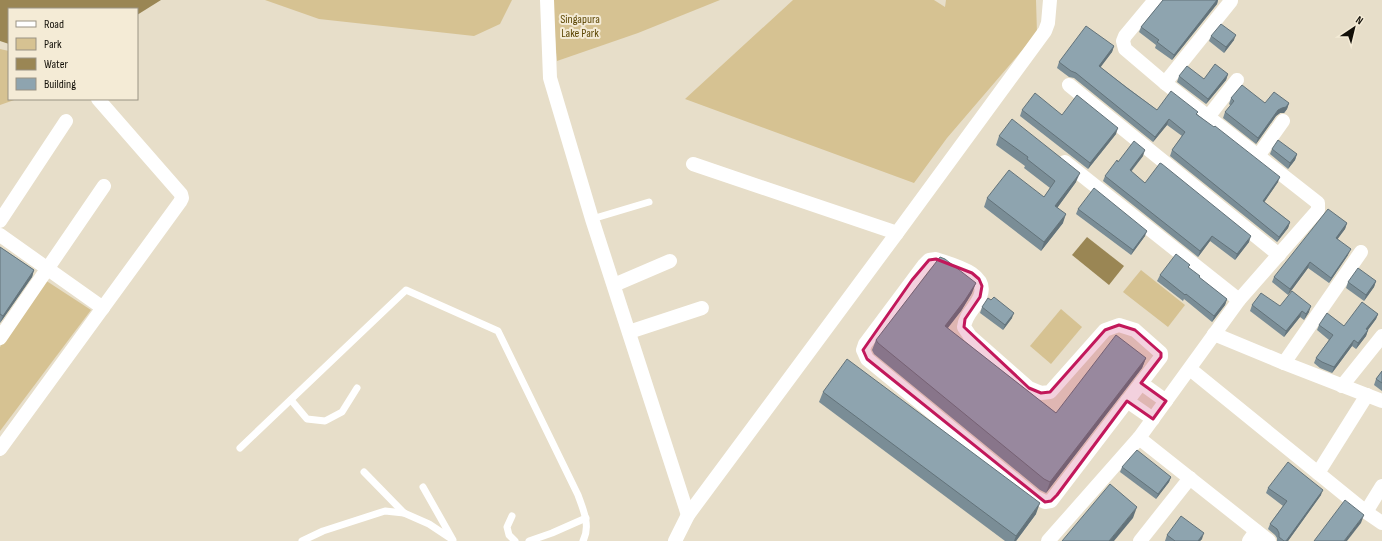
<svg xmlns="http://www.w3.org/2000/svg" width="1382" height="541" font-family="'Sofia Sans Condensed',sans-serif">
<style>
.green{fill:#d6c292}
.water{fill:#9a8654}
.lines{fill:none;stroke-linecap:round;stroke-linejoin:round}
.lane{stroke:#fff;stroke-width:7}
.street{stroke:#fff;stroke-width:14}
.wall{fill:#7a8d96}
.shaded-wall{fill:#63737a}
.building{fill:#8ea4af;stroke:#63737a}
.marked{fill:#c2185b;fill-opacity:0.2;stroke:#c2185b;stroke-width:3;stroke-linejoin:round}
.labels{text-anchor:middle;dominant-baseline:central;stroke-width:4;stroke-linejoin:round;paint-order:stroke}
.park-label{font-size:12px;fill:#5e4806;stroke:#f4ebd6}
</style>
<rect width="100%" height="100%" fill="#e7dec9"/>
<g class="green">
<path d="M265,0H512L500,24L474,36L319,19Z"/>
<path d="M552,0H720L638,33L557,61Z"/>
<path d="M793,0H934L945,7L946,0H1036L1037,33L947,138L914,183L685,99Z"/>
<path d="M0,49L9,51V99H17L0,105Z"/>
<path d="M1141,270L1185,305L1168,327L1123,292Z"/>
<path d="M45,280L91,310L0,431V347Z"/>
<path d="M1061,309L1082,327L1051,364L1030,346Z"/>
</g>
<g class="water">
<path d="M0,0H172H161L137,15V9H9V44L0,41Z"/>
<path d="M1087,237L1124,266L1109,285L1072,255Z"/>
</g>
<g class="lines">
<g class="lane">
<path d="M592,219L649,202"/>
<path d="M291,400L307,419L325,421L342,412L357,388"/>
<path d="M240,448L406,290L498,331L578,495C583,509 591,526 583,541"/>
<path d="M364,472L404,513L429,524L453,540L423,487"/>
<path d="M512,516L507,527L509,535L515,541"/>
<path d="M302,541L323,531L385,511L404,513"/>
<path d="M529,541L552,533L586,518"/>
</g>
<g class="street">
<path d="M547,0L550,78L592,219L688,515"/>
<path d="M1165,83L1231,1"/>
<path d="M1069,85L1279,255"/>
<path d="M1208,117L1237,80"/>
<path d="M1258,156L1283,121"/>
<path d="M1065,162L1239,300"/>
<path d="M693,164L897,233"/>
<path d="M0,221L66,121"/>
<path d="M0,235L103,308"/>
<path d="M936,259C953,265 990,273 980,297C975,309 966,313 964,327L970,336L1029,388L1041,393L1050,392L1105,330L1119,325L1135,330L1161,353V357L1051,501L1045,502L1035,497L867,359L863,350L865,344L924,265L929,260Z"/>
<path d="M614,285L670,261"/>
<path d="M629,332L702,308"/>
<path d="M1214,334L1284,363L1382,401"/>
<path d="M0,338L104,186"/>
<path d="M1284,363L1361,252"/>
<path d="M1190,369L1366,512L1382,523"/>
<path d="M1141,383L1166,401"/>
<path d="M1342,386L1382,336"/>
<path d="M1127,401L1153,419"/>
<path d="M1139,438L1269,541"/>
<path d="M0,449L180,202L182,198L181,194L98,99"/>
<path d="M1318,473L1367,395"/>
<path d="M1366,512L1382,486"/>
<path d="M675,541L688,515L897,233L1045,31L1048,23L1050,0"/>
<path d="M1048,541L1139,438L1239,300L1318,210V203L1165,83L1125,49L1123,41L1125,36L1155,0"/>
<path d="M1140,541L1190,478"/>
<path d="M1249,541L1256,531"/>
</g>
</g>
<g class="wall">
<path d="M1163,0H1218L1217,4L1172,60L1155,48L1156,45L1139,32L1141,27Z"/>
<path d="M1211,36L1234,40L1224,53L1209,41Z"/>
<path d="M1114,46L1112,52L1100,67L1157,110L1197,114L1278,182L1264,202L1290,222L1288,228L1277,242L1170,156L1172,150L1182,136L1167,125L1153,142L1074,78L1069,77L1057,68L1059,62Z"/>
<path d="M1228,74L1226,80L1206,104L1177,82L1179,76L1204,79Z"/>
<path d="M1231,98L1265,103H1289L1287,109L1284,113H1280L1276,116L1256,144L1223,118L1225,112L1231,106L1229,104Z"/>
<path d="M1022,110L1116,134L1088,169L1020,116Z"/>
<path d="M999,136L1076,182L1057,208L1063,223L1041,251L984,207L987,198L1044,197L1050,188L1024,168L1025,166L996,145Z"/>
<path d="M1272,149L1297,154L1295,160L1288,169L1270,154Z"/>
<path d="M1143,156L1131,172L1145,183L1249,242L1235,260L1210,241L1198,257L1103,181L1105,176L1118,162Z"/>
<path d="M1078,209L1145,236L1131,255L1076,214Z"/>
<path d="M1347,223L1345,229L1337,239L1348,255L1329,283L1308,268L1288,295L1272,282L1274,277Z"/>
<path d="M0,247L34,270L32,277L0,323Z"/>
<path d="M1189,268L1199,278L1227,299L1225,305L1212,322L1184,299L1183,301L1157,281L1160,275Z"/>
<path d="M1376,281L1374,287L1364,301L1346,288L1348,282Z"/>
<path d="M972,293L961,311L947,328L1056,413L1146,358L1142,368L1046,493L1040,490L874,354L872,350L876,340Z"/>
<path d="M1252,305L1280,306L1309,312L1304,320L1300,317L1284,337L1250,311Z"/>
<path d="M982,307L1012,318L1003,330L980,313Z"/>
<path d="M1378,314L1376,319L1368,330L1366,336L1356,349L1352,346L1332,373L1320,368L1314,363L1316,358L1329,340L1317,330L1319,325L1344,326Z"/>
<path d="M1382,371V391L1374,385L1376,379Z"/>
<path d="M823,392L1036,514L1016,541H1005L819,402Z"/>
<path d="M1122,467L1171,477L1169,482L1156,499L1120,472Z"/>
<path d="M1268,488L1321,495L1288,541H1277V538L1275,535L1268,529L1270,524L1283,506L1266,493Z"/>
<path d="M1167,535L1202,539L1200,541H1165Z"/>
</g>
<g class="shaded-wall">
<path d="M1217,0H1218L1217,4L1172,60L1174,55Z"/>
<path d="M1236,35L1234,40L1224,53L1226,47Z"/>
<path d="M1114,46L1112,52L1097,72L1099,66Z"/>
<path d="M1228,74L1226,80L1206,104L1208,99Z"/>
<path d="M1289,103L1287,109L1284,113H1280L1276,116L1256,144L1258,138L1278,110Z"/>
<path d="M1169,119L1167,125L1153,142L1155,137Z"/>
<path d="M1118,128L1116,134L1088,169L1090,163Z"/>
<path d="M1145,150L1143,156L1127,176L1130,170Z"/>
<path d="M1297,154L1295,160L1288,169L1290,163Z"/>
<path d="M1080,173L1076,182L1052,215L1055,206Z"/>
<path d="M1280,177L1278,182L1261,207L1263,201Z"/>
<path d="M1066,214L1063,223L1041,251L1044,242Z"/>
<path d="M1290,222L1288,228L1277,242L1279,237Z"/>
<path d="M1347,223L1345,229L1334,244L1336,238Z"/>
<path d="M1147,231L1145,236L1131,255L1133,250Z"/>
<path d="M1212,236L1210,241L1198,257L1200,251Z"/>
<path d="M1251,236L1249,242L1235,260L1237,254Z"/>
<path d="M1351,249L1348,255L1329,283L1331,278Z"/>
<path d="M1310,262L1308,268L1288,295L1290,289Z"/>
<path d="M34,270L32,277L0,323L3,316Z"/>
<path d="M1376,281L1374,287L1364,301L1366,295Z"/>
<path d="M976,283L972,293L961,311L941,337L945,326Z"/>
<path d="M1227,299L1225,305L1212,322L1214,316Z"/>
<path d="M1311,306L1309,312L1304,320L1306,314Z"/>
<path d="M1302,311L1300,317L1284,337L1286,331Z"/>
<path d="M1014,313L1012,318L1003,330L1005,325Z"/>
<path d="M1378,314L1376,319L1364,335L1366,329Z"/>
<path d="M1368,330L1366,336L1356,349L1358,343Z"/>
<path d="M1354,340L1352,346L1332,373L1334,367Z"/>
<path d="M1146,358L1142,368L1046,493L1050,482Z"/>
<path d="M1171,477L1169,482L1156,499L1158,494Z"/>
<path d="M1323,490L1321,495L1288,541H1286Z"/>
<path d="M1040,503L1036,514L1016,541H1014L1016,536Z"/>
<path d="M1137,507L1133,518L1114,541H1109Z"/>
<path d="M1364,515L1361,523L1347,541H1344Z"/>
<path d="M1204,533L1202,539L1200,541H1198Z"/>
</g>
<g class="building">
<path d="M1163,0H1217L1174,55L1157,42L1159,40L1141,27Z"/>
<path d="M1221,24L1236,35L1226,47L1211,36Z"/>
<path d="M1086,26L1114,46L1099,66L1127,88L1157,110L1171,91L1198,112L1196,114L1214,127L1215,126L1280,177L1263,201L1290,222L1279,237L1172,150L1185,132L1169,119L1155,137L1076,73L1071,71L1059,62Z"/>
<path d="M1215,64L1228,74L1208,99L1179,76L1187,66L1204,79Z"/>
<path d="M1242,85L1265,103L1274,92L1289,103L1286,107L1282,108L1278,110L1258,138L1225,112L1234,101L1231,98Z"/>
<path d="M1035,93L1062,115L1077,95L1118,128L1090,163L1022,110Z"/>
<path d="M1012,119L1080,173L1055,206L1066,214L1044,242L987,198L1009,170L1044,197L1055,181L1027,159L1028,157L999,136Z"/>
<path d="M1278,140L1297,154L1290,163L1272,149Z"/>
<path d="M1134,141L1145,150L1130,170L1145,183L1160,163L1162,164L1251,236L1237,254L1212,236L1200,251L1105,176L1117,160L1118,162Z"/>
<path d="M1094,188L1147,231L1133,250L1078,209Z"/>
<path d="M1328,209L1347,223L1336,238L1351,249L1331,278L1310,262L1290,289L1274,277Z"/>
<path d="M0,247L34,270L3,316L0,314Z"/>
<path d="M1176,254L1190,265L1188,267L1200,276L1199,277L1227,299L1214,316L1186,294L1185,295L1160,275Z"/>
<path d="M940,257L945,259L976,283L965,300L945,326L1056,413L1116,335L1146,358L1050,482L1044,479L878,343L876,340Z"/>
<path d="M1358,268L1376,281L1366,295L1348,282Z"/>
<path d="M1292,291L1311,306L1306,314L1302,311L1286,331L1252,305L1261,293L1280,306Z"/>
<path d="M994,297L1014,313L1005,325L982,307L988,298L991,300Z"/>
<path d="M1362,302L1378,314L1366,329L1368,330L1358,343L1354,340L1334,367L1322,362L1316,358L1333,335L1319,325L1327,313L1344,326Z"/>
<path d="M847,359L1040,503L1016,536L823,392Z"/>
<path d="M1382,371V383L1376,379Z"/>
<path d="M1137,450L1171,477L1158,494L1122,467Z"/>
<path d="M1288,462L1323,490L1286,541H1284L1279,537V533L1277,529L1270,524L1287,501L1268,488Z"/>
<path d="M1110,484L1137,507L1109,541H1062Z"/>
<path d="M1345,500L1364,515L1344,541H1314Z"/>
<path d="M1181,516L1204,533L1198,541H1175L1167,535Z"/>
</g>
<path class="marked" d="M936,259L972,273L979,279L982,286L980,297L965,319L964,327L1029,388L1041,393L1050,392L1105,330L1119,325L1135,330L1161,353V357L1141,383L1166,401L1153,419L1127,401L1057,495L1051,501L1045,502L867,359L863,350L912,280L929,260Z"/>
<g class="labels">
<g class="park-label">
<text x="580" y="19">Singapura<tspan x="580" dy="14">Lake Park</tspan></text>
</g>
</g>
<rect x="8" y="8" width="130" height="92" fill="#f4ebd6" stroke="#9a9384"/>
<rect x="16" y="21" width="20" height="6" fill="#ffffff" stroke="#9a9384"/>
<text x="44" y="28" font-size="12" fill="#131009">Road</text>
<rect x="16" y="38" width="20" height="12" fill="#d6c292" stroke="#9a9384"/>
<text x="44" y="48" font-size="12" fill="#131009">Park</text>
<rect x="16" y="58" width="20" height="12" fill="#9a8654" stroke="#9a9384"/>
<text x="44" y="68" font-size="12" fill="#131009">Water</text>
<rect x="16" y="78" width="20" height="12" fill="#8ea4af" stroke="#9a9384"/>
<text x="44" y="88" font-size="12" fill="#131009">Building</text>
<g transform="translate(1354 28) rotate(35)" stroke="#f4ebd6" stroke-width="3" paint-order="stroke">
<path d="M0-3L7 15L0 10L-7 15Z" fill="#131009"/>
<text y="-6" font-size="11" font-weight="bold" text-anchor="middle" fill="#131009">N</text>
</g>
</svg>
